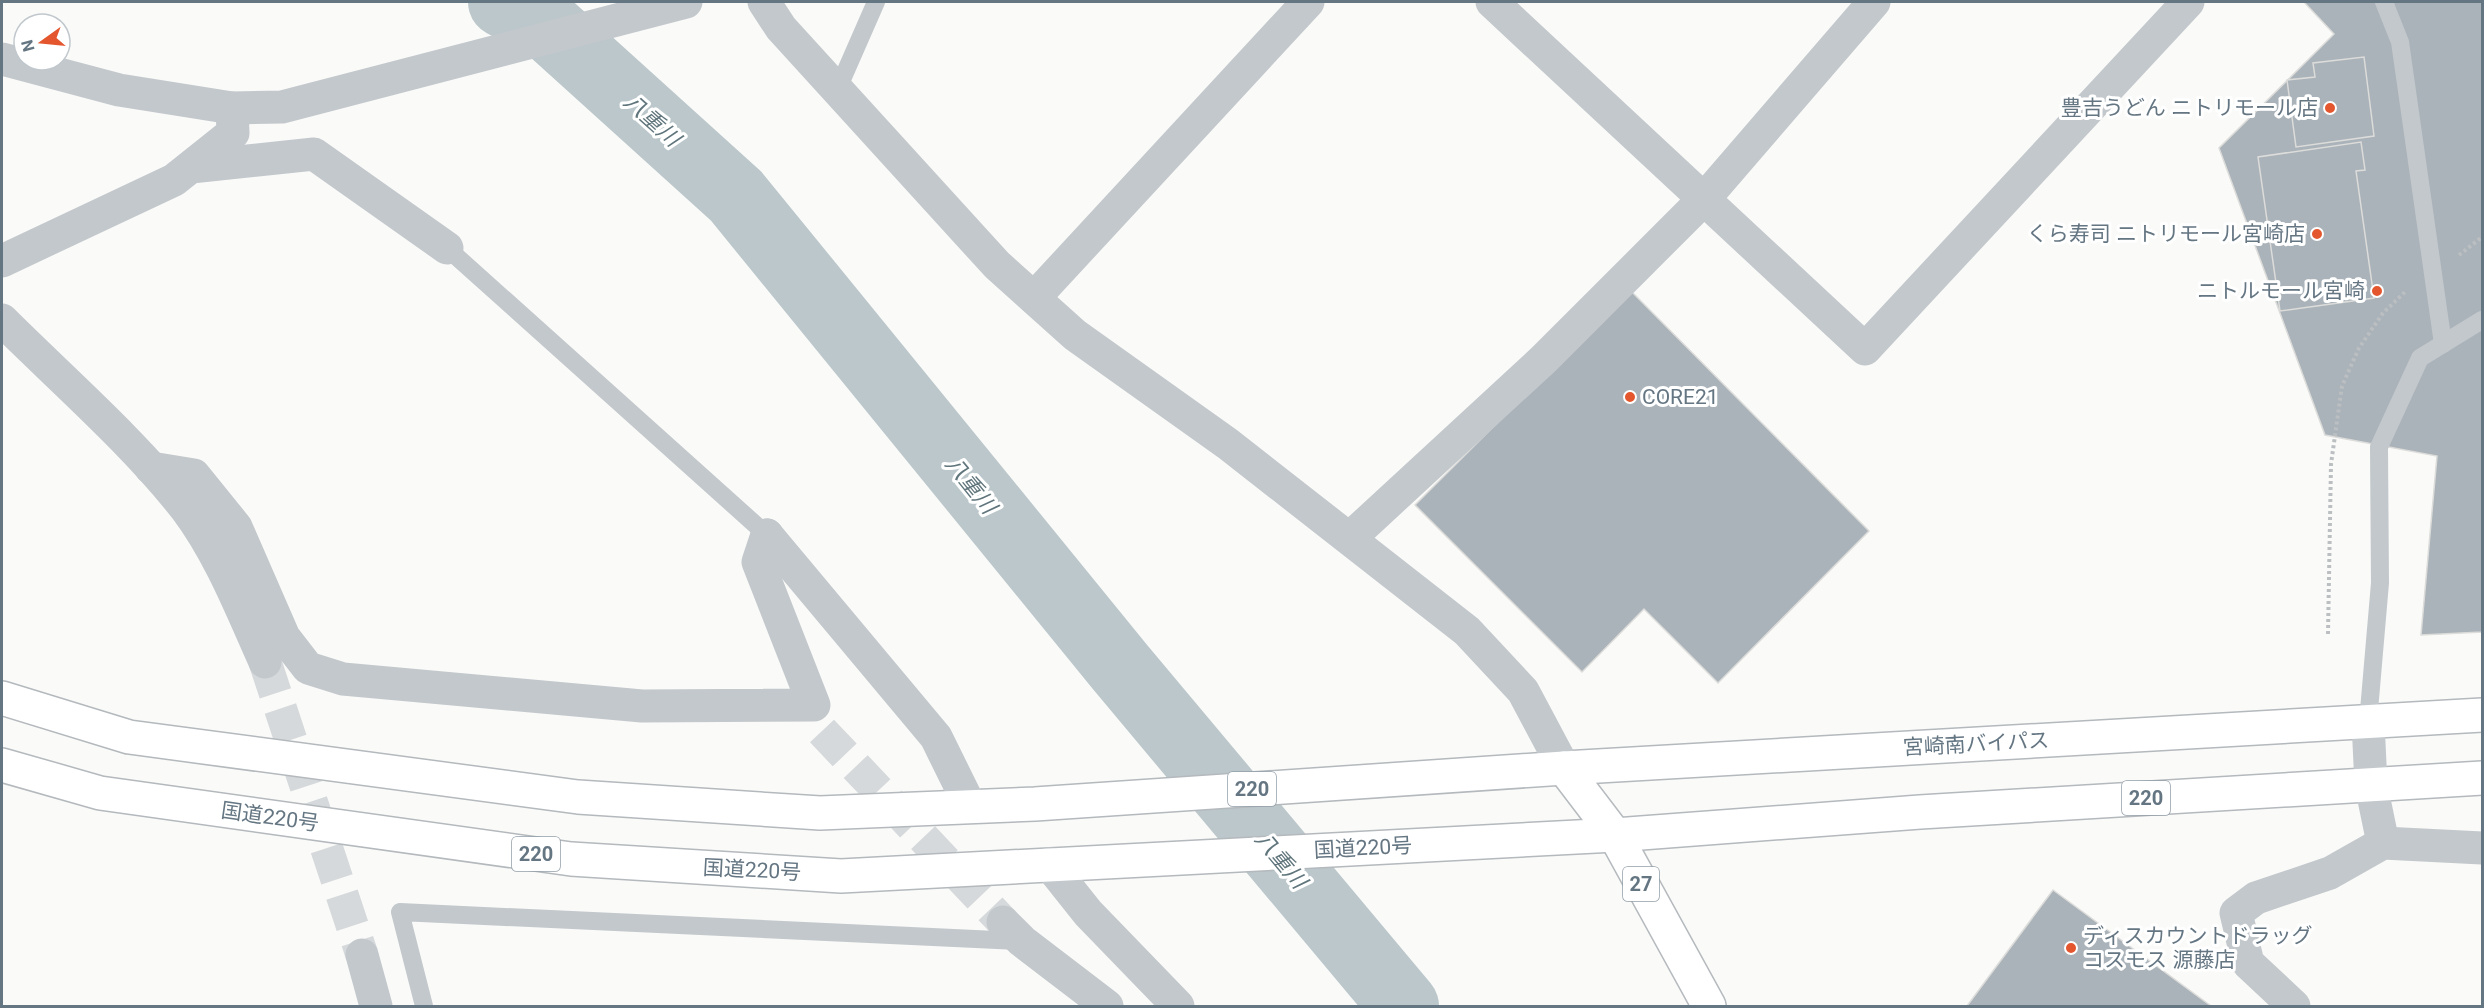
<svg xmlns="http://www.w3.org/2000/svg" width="2484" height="1008" font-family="Roboto,'Noto Sans JP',sans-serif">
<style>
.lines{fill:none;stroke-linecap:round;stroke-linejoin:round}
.river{stroke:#bbc7cb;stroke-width:70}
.building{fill:#aab3b9;stroke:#dcdcda;stroke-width:1.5}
.minor-tunnel{stroke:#d5d9db;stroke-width:33;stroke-dasharray:33 16;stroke-linecap:butt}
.primary-casing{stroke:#b5babe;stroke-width:36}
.trunk-casing{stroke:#b4b9bd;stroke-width:36}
.path{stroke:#bbbfc2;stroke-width:4;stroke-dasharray:3 3;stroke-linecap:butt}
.service{stroke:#c3c8cc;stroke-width:18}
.minor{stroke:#c3c8cc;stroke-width:33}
.tertiary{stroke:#c3c8cc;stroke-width:33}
.primary{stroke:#fff;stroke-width:33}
.trunk{stroke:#fff;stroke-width:33}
.poi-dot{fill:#e4572e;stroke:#fff;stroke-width:2}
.labels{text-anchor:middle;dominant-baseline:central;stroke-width:6;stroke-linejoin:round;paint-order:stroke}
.shield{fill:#fff;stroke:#939fa8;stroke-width:1.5}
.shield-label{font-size:20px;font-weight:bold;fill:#657683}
.poi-label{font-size:21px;fill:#657683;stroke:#fff;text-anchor:end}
.street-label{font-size:21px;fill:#657683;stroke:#fff}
.water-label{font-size:22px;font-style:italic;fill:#60757c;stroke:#fff}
</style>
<rect width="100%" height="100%" fill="#fafaf8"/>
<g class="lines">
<path class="river" d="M503,2L548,26L736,196L1120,667L1404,1006"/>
</g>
<g class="building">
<path d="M2304,2H2482V632L2421,635L2437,456L2325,435L2219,148L2334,34Z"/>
<path d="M2364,57L2374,136L2296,147L2287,80L2315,77L2313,63Z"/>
<path d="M2361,142L2365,170L2356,171L2374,298L2280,311L2258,157Z"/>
<path d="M1630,290L1869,531L1718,683L1644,609L1582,672L1415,505Z"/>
<path d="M2053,890L2211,1006H1967Z"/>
</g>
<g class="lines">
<g class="minor-tunnel">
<path d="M265,662L362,955"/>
<path d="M822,731L1003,922"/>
</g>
<g class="primary-casing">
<path id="primary" d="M1564,768L1615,835L1709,1006"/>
</g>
<g class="trunk-casing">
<g id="trunk">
<path d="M2,698L129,737L578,797L820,813L1035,804L1564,768L2482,715"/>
<path d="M2,765L100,793L571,859L841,876L1615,835L1920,812L2482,778"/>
</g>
</g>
<g class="path">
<path d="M2459,255L2482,237"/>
<path d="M2328,634L2331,464L2342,386L2359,348L2383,313L2406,291"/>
</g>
<g class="service">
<path d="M2384,2L2400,42L2443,344"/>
<path d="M837,91L876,2"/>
<path d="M447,248L767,535"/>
<path d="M2368,722L2380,583L2379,447L2420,358L2482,320"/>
<path d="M424,1006L400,912L1020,941"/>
</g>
<g class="minor">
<path d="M1492,2L1865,349L2188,2"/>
<path d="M191,167L314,154L447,248"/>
<path d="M2,261L174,180L233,133L232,108"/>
<path d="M1034,298L1308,2"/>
<path d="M2,320C61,379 135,443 186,509C220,554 242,611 265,662"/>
<path d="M151,468L194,475L236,527L284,637L308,668L343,679L642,706L814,705L758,562L767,535"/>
<path d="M767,535L936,737L970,806"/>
<path d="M1350,538L1544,359L1705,198L1874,2"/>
<path d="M2368,722L2371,785L2383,843"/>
<path d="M1049,864L1088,913L1178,1006"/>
<path d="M1003,922L1022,941L1107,1006"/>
<path d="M362,955L376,1006"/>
<path d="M2294,1006L2248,963L2236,913L2256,898L2330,873L2383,843L2482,848"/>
</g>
<g class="tertiary">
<path d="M764,2L781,28L997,265L1075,335L1228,444L1467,631L1523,691L1564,768"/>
<path d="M2,59L119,90L232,108L282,107L686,2"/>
</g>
<use href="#primary" class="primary"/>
<use href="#trunk" class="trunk"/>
</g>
<g class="poi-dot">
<circle cx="2330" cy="108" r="6"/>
<circle cx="2317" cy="234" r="6"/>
<circle cx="2377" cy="291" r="6"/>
<circle cx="1630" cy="397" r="6"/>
<circle cx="2071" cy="948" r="6"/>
</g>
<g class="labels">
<g class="shield">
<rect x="1228" y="772" width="48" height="34" rx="4.5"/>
<rect x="2122" y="781" width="48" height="34" rx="4.5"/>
<rect x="512" y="837" width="48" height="34" rx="4.5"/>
<rect x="1623" y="867" width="36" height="34" rx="4.5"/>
</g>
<g class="shield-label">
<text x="1252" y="789">220</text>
<text x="2146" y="798">220</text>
<text x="536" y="854">220</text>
<text x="1641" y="884">27</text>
</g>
<g class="poi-label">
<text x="2318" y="108">豊吉うどん ニトリモール店</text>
<text x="2305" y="234">くら寿司 ニトリモール宮崎店</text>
<text x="2365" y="291">ニトルモール宮崎</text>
<text x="1642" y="397" text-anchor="start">CORE21</text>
<text x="2083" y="936" text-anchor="start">ディスカウントドラッグ<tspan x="2083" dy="24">コスモス 源藤店</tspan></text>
</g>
<g class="street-label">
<text transform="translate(1976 744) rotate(-3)">宮崎南バイパス</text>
<text transform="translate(270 817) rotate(8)">国道220号</text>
<text transform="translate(1363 848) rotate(-3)">国道220号</text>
<text transform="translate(752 870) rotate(3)">国道220号</text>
</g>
<g class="water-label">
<text transform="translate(652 120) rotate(42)">八重川</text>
<text transform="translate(971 485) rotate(51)">八重川</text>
<text transform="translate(1281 860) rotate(50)">八重川</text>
</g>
</g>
<rect width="2484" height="1008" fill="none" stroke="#657683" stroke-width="6"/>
<g transform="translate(42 42) rotate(255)"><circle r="28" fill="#ffffff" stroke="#c1c8cd" stroke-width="1.5"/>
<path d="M0-4.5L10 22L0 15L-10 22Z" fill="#e4572e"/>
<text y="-9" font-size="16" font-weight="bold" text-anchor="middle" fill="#657683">N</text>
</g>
</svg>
